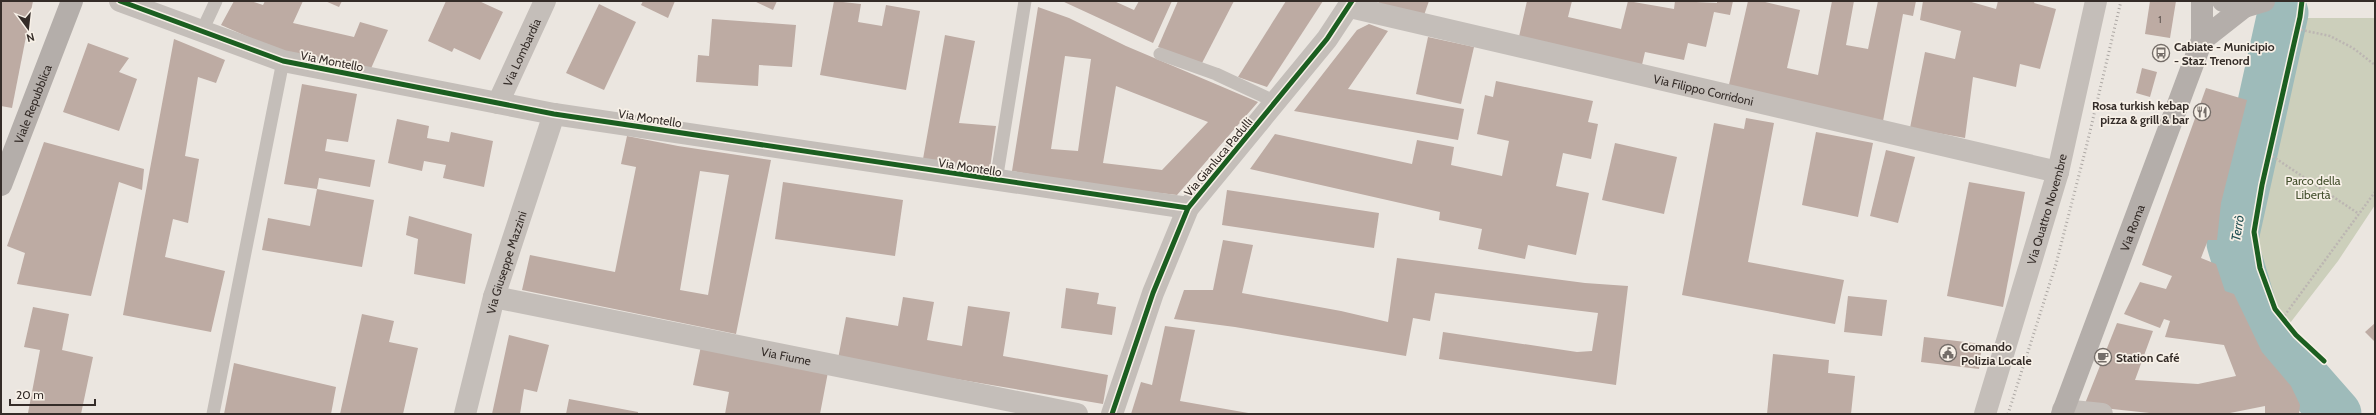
<svg xmlns="http://www.w3.org/2000/svg" width="2376" height="415" font-family="Cabin,sans-serif">
<style>
.green{fill:#cccfbb}
.lines{fill:none;stroke-linecap:round;stroke-linejoin:round}
.river{stroke:#9ebbba;stroke-width:51}
.building{fill:#bdaba3;fill-rule:evenodd}
.path{stroke:#bcb6b2;stroke-width:2.5;stroke-dasharray:2 2;stroke-linecap:butt}
.lane{stroke:#c4beb9;stroke-width:13}
.street{stroke:#c4beb9;stroke-width:22}
.secondary{stroke:#b4aeaa;stroke-width:22}
.rail{stroke:#aca7a3;stroke-width:3;stroke-dasharray:1 3;stroke-linecap:butt}
.cycleway-casing{stroke:#f7f0e7;stroke-width:8}
.cycleway{stroke:#1b5e20;stroke-width:5}
.labels{text-anchor:middle;dominant-baseline:central;stroke-width:3.5;stroke-linejoin:round;paint-order:stroke}
.number-label{font-size:10px;fill:#564c47}
.poi-label{font-size:12px;font-weight:bold;fill:#342c28;stroke:#f7f0e7;text-anchor:start}
.street-label{font-size:12px;fill:#342c28;stroke:#f7f0e7}
.park-label{font-size:12px;fill:#44502e;stroke:#f7f0e7}
.water-label{font-size:13px;font-style:italic;fill:#214f52;stroke:#f7f0e7}
</style>
<rect width="100%" height="100%" fill="#ebe6e0"/>
<path class="green" d="M2290,18H2375V205L2338,261L2280,336C2254,298 2238,250 2246,204C2251,173 2262,143 2270,113C2277,82 2283,49 2290,18Z"/>
<g class="lines">
<path class="river" d="M2283,13L2232,243L2256,323L2336,414"/>
</g>
<g class="building">
<path d="M1,1H33L12,108L1,106Z"/>
<path d="M234,1H251L263,5L265,1H303L293,23L354,37L360,22L388,30L369,73L275,49L221,25Z"/>
<path d="M325,1H342L339,7Z"/>
<path d="M446,1H479L503,12L480,60L454,48L452,52L428,41Z"/>
<path d="M643,1H675L668,18L641,5Z"/>
<path d="M754,1H777L773,10Z"/>
<path d="M834,1L861,4L858,22L882,26L886,5L920,11L906,90L820,75Z"/>
<path d="M1062,1H1114L1134,10L1139,1H1172L1153,43Z"/>
<path d="M1178,1H1234L1201,65L1158,47Z"/>
<path d="M1286,1H1323L1267,87L1238,77Z"/>
<path d="M1378,1H1429L1423,18L1382,11Z"/>
<path d="M1527,1H1572L1568,17L1621,29L1628,1L1674,9L1675,1L1717,3V1H1733L1730,15L1714,12L1706,47L1688,43L1684,60L1645,52L1641,69L1518,41Z"/>
<path d="M1748,1H1761L1800,10L1787,68L1818,75L1832,1H1854L1846,45L1868,49L1878,1H1916L1913,16L1903,14L1883,121L1728,89Z"/>
<path d="M1923,1H1968L1996,9L1998,1H2035L2034,3L2056,9L2040,69L2020,64L2016,87L1973,77L1965,138L1910,128L1925,52L1955,59L1961,31L1920,20Z"/>
<path d="M2150,1H2176L2170,38L2145,34Z"/>
<path d="M599,4L636,22L604,90L566,73Z"/>
<path d="M1038,7L1069,18L1126,46L1258,102L1177,195L1099,186L1012,171ZM1065,56L1091,59L1078,151L1051,149ZM1116,86L1208,122L1162,170L1103,163Z"/>
<path d="M712,19L796,25L792,67L759,65L758,86L696,82L698,55L709,56Z"/>
<path d="M1369,24L1388,31L1348,89L1464,109L1458,140L1294,111L1357,30Z"/>
<path d="M945,35L975,41L959,123L996,126L990,168L923,159Z"/>
<path d="M1428,37L1474,47L1461,104L1416,94Z"/>
<path d="M174,39L225,60L216,83L198,77L185,156L199,159L188,223L173,219L165,257L225,271L211,332L123,315Z"/>
<path d="M88,43L129,58L119,72L137,79L119,131L63,112Z"/>
<path d="M2142,68L2157,72L2150,97L2136,93Z"/>
<path d="M1496,81L1593,101L1588,122L1598,124L1591,159L1563,153L1556,186L1589,193L1576,255L1528,245L1525,259L1478,249L1482,229L1439,220L1440,212L1250,169L1275,134L1412,164L1417,140L1454,147L1451,165L1502,176L1509,141L1477,134L1485,95L1493,97Z"/>
<path d="M302,84L357,94L348,142L327,139L325,151L375,160L370,187L319,178L317,189L284,184Z"/>
<path d="M2206,88L2247,100L2221,203L2217,240H2208L2201,258L2216,264L2225,291L2234,294L2262,352L2291,386L2300,405L2299,414H2265V406L2225,414H2159L2084,406L2117,323L2153,331L2135,380L2198,384L2236,376L2224,345L2165,337L2170,321L2164,319L2160,328L2124,314L2140,282L2166,289L2172,276L2142,265Z"/>
<path d="M1746,118L1774,123L1748,262L1844,280L1835,324L1682,295L1714,123L1744,129Z"/>
<path d="M397,119L429,126L427,138L449,142L451,132L493,141L484,187L443,178L446,165L424,161L422,171L388,163Z"/>
<path d="M1816,132L1873,143L1858,217L1802,205Z"/>
<path d="M627,136L678,146L771,160L736,334L522,290L530,255L615,272L636,167L621,164ZM700,171L729,175L708,295L680,290Z"/>
<path d="M44,142L144,169L142,190L119,182L91,296L17,284L25,253L7,246Z"/>
<path d="M1615,143L1677,157L1664,214L1602,200Z"/>
<path d="M1886,150L1915,157L1898,223L1870,216Z"/>
<path d="M783,182L903,200L895,256L775,239Z"/>
<path d="M1969,182L2025,192L2003,307L1947,296Z"/>
<path d="M317,189L374,200L362,267L262,250L268,218L310,226Z"/>
<path d="M1227,190L1379,213L1374,248L1222,225Z"/>
<path d="M409,216L472,234L465,284L414,274L418,239L406,235Z"/>
<path d="M1223,240L1253,245L1242,293L1341,311L1388,322L1397,258L1585,283L1628,286L1616,385L1439,359L1443,332L1577,352L1592,351L1598,313L1435,293L1430,321L1413,318L1406,356L1235,327L1174,319L1184,290H1213Z"/>
<path d="M1066,288L1099,293L1097,304L1116,307L1112,335L1061,328Z"/>
<path d="M1848,296L1887,300L1882,336L1844,332Z"/>
<path d="M903,297L934,302L927,340L962,346L968,306L1010,312L1003,356L1108,375L1103,404L838,359L846,317L898,326Z"/>
<path d="M33,307L69,314L62,350L93,357L81,414L28,413L40,350L24,347Z"/>
<path d="M362,314L394,321L389,342L418,348L403,414H340Z"/>
<path d="M2375,323V342L2365,332Z"/>
<path d="M1165,326L1195,330L1180,401L1254,414H1131L1141,382L1152,385Z"/>
<path d="M509,335L549,345L537,392L524,389L520,414H492Z"/>
<path d="M1924,337L1982,344L1979,369L1921,362Z"/>
<path d="M701,346L828,372L820,414H725L729,392L693,385Z"/>
<path d="M1773,354L1829,360L1828,373L1855,376L1851,414H1767Z"/>
<path d="M234,363L336,387L331,414H224Z"/>
<path d="M569,399L638,412V414H566Z"/>
</g>
<g class="lines">
<g class="path">
<path d="M2297,29L2330,36L2353,48L2375,65"/>
<path d="M2269,154L2359,214"/>
<path d="M2282,319L2375,192"/>
</g>
<g class="lane">
<path d="M202,31L216,1"/>
<path d="M1160,54L1216,74L1276,102"/>
<path d="M996,181L1025,1"/>
<path d="M213,414L283,61"/>
</g>
<g class="street">
<path d="M120,1L283,61L554,114L1188,208"/>
<path id="s1" d="M1350,7L2058,172"/>
<path id="s2" d="M498,103L545,1"/>
<path id="s3" d="M494,297L1077,414"/>
<path d="M2063,410L2102,414"/>
<path id="s4" d="M465,414L494,297L554,114"/>
<path d="M1112,414L1153,293L1188,208L1327,39L1352,1"/>
<path id="s5" d="M1985,414L2058,172L2096,1"/>
</g>
<g class="secondary">
<path d="M2223,1L2244,7L2264,1"/>
<path d="M2202,40L2244,7"/>
<path id="s6" d="M1,185L72,1"/>
<path id="s7" d="M2062,414L2202,40V1"/>
</g>
<path class="rail" d="M2008,414L2056,264L2087,144L2121,1"/>
<g class="cycleway-casing">
<g id="cycleway">
<path d="M120,1L283,61L554,114L1188,208"/>
<path d="M2302,1L2300,17L2262,185L2254,232L2260,268L2275,309L2296,335L2324,361"/>
<path d="M1112,414L1153,293L1188,208L1327,39L1352,1"/>
</g>
</g>
<use href="#cycleway" class="cycleway"/>
</g>
<defs>
<g id="bus-ring" transform="scale(0.9)"><circle r="9.5" fill="#f7f0e7" stroke="#746d68" stroke-width="1.5"/><path d="M-5-6H5V4H4V6H2V4H-2V6H-4V4H-5ZM-3.5-4V0h7V-4ZM-3.5 1.2v1.5H-2V1.2ZM2 1.2v1.5H3.5V1.2Z" fill="#746d68"/></g>
<g id="restaurant-ring" transform="scale(0.9)"><circle r="9.5" fill="#f7f0e7" stroke="#746d68" stroke-width="1.5"/><path d="M-5-6h1v4h1v-4h1v4h1v-4h1v5L-1.5 .5V6h-2V.5L-5-1ZM5-6V6H3V1.5H1.5Q1.5-4 5-6Z" fill="#746d68"/></g>
<g id="civic-ring" transform="scale(0.9)"><circle r="9.5" fill="#f7f0e7" stroke="#746d68" stroke-width="1.5"/><path d="M-.6-6.5H3V-4.5H.6V-3L4-1V1h2V6H-6V1h2V-1L-.6-3ZM-1.2 2.5V6h2.4V2.5Z" fill="#746d68"/></g>
<g id="cafe-ring" transform="scale(0.9)"><circle r="9.5" fill="#f7f0e7" stroke="#746d68" stroke-width="1.5"/><path d="M-5.5-4.5H6V0H3Q3 3.5 0 3.5H-2.5Q-5.5 3.5-5.5 0ZM3-3.2v2h1.7v-2ZM-6 4.5H4V6H-6Z" fill="#746d68"/></g>
</defs>
<g fill-rule="evenodd">
<use href="#bus-ring" x="2161" y="53"/>
<use href="#restaurant-ring" x="2202" y="112"/>
<use href="#civic-ring" x="1948" y="353"/>
<use href="#cafe-ring" x="2103" y="357"/>
</g>
<g class="labels">
<g class="number-label">
<text x="2160" y="19">1</text>
</g>
<g class="poi-label">
<text x="2174" y="46">Cabiate - Municipio<tspan x="2174" dy="14">- Staz. Trenord</tspan></text>
<text x="2189" y="105" text-anchor="end">Rosa turkish kebap<tspan x="2189" dy="14">pizza &amp; grill &amp; bar</tspan></text>
<text x="1961" y="346">Comando<tspan x="1961" dy="14">Polizia Locale</tspan></text>
<text x="2116" y="357">Station Café</text>
</g>
<g class="street-label">
<text stroke="none"><textPath href="#s2" startOffset="56">Via Lombardia</textPath></text>
<text transform="translate(332 61) rotate(11)">Via Montello</text>
<text stroke="none"><textPath href="#s1" startOffset="363">Via Filippo Corridoni</textPath></text>
<text stroke="none"><textPath href="#s6" startOffset="87">Viale Repubblica</textPath></text>
<text transform="translate(650 118) rotate(9)">Via Montello</text>
<text transform="translate(1218 157) rotate(-50)">Via Gianluca Padulli</text>
<text transform="translate(970 167) rotate(9)">Via Montello</text>
<text stroke="none"><textPath href="#s5" startOffset="214">Via Quattro Novembre</textPath></text>
<text stroke="none"><textPath href="#s7" startOffset="199">Via Roma</textPath></text>
<text stroke="none"><textPath href="#s4" startOffset="157">Via Giuseppe Mazzini</textPath></text>
<text stroke="none"><textPath href="#s3" startOffset="298">Via Fiume</textPath></text>
</g>
<g class="park-label">
<text x="2313" y="180">Parco della<tspan x="2313" dy="14">Libertà</tspan></text>
</g>
<g class="water-label">
<text transform="translate(2237 228) rotate(-81)">Terrò</text>
</g>
</g>
<rect width="2376" height="415" fill="none" stroke="#342c28" stroke-width="4"/>
<g transform="translate(28 28) rotate(165)" stroke="#f7f0e7" stroke-width="3" paint-order="stroke">
<path d="M0-3L7 15L0 10L-7 15Z" fill="#342c28"/>
<text y="-6" font-size="11" font-weight="bold" text-anchor="middle" fill="#342c28">N</text>
</g>
<path d="M10 399v6h85v-6" fill="none" stroke="#342c28" stroke-width="2"/>
<text x="16" y="399" font-size="12" fill="#342c28" stroke="#f7f0e7" stroke-width="3" paint-order="stroke">20 m</text>
</svg>
